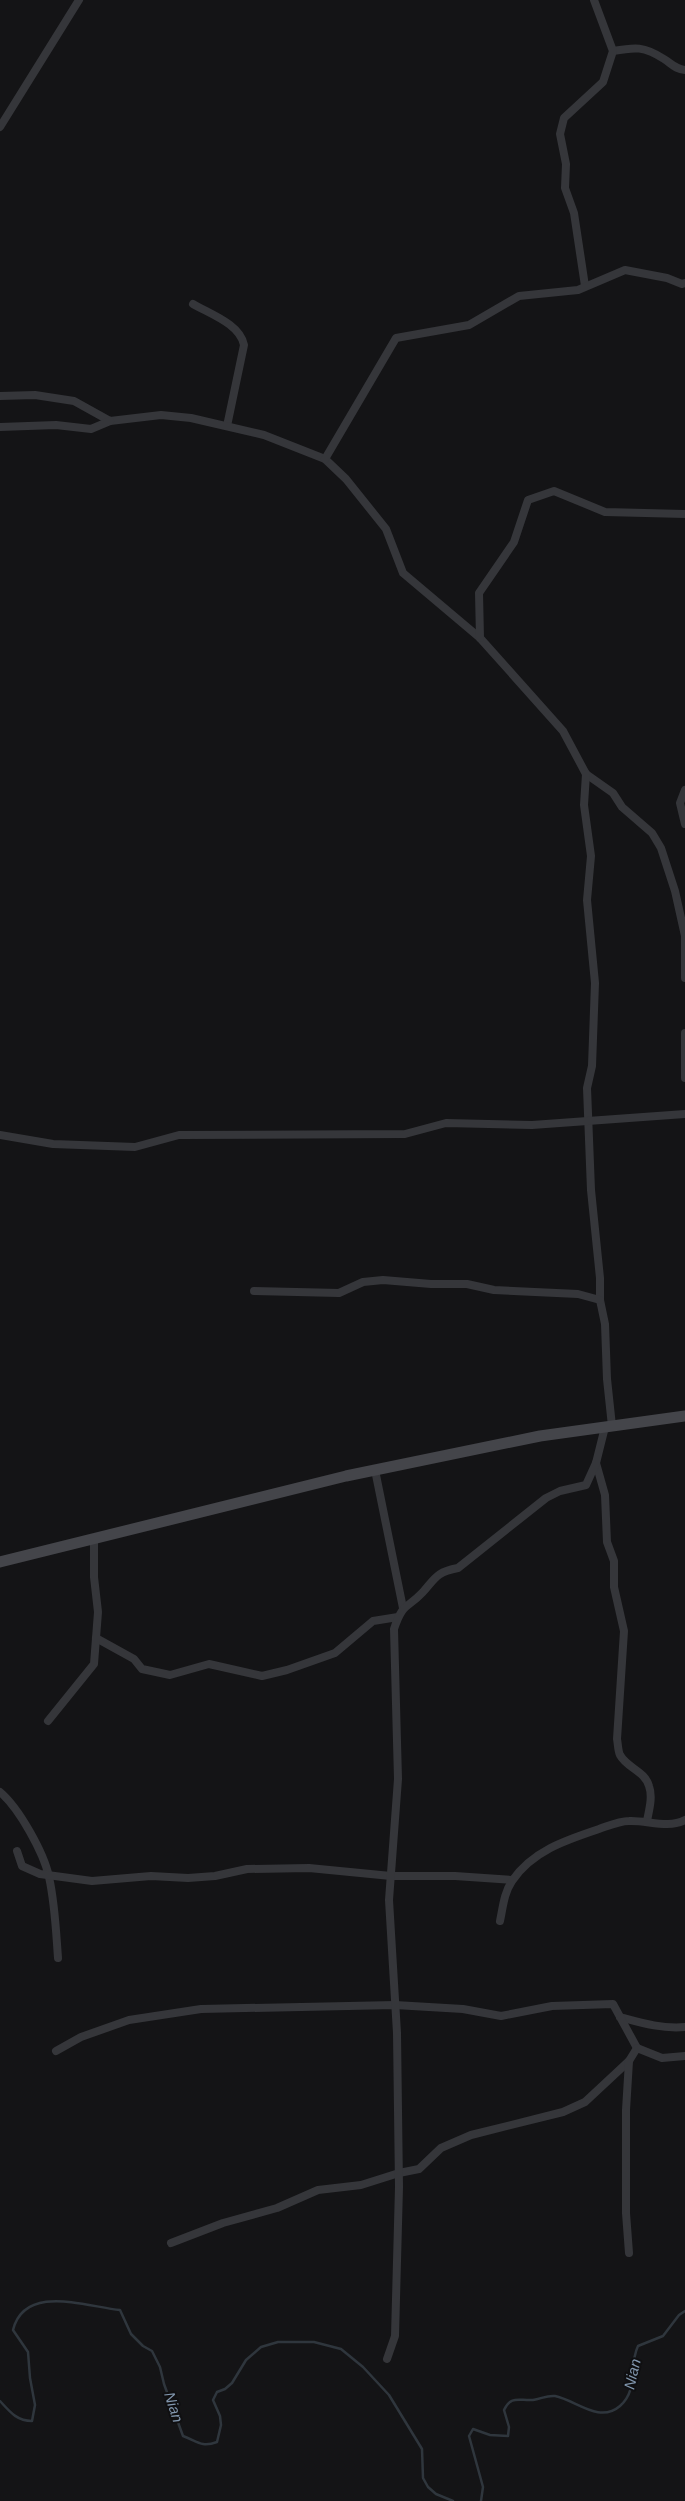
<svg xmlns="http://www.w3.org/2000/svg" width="685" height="2501" font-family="Helvetica,sans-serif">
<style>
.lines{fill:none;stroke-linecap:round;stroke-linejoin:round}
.stream{stroke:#2f363d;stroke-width:2.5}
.street{stroke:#35363a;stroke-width:8}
.secondary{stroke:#44454a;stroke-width:11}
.labels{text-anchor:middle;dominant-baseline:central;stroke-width:4;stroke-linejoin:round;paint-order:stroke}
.water-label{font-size:15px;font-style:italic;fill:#8196ad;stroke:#0f0f11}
</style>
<rect width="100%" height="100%" fill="#141416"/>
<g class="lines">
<g class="stream">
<path d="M0,2401C10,2412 17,2421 32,2421L35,2405L30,2378L28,2352L13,2330C25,2283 87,2307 120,2310L131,2334L143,2346L152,2351L160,2367L164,2384L183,2436C197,2441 201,2448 217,2442L221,2425L220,2416L213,2400L217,2392L225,2389L232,2383L246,2360L261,2347L278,2342H314L341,2349L363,2367L389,2395L422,2449L423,2478L428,2487L436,2494L453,2501"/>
<path d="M481,2501L483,2487L469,2436L473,2429L490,2435L508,2436L509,2427L504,2410C511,2395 519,2401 533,2400C541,2399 547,2395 555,2396C576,2400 599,2424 620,2406C639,2389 628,2367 638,2346L663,2336L679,2315L685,2311"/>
</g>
<g class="street">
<path d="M613,51C635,47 644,46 664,59C672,64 675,69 685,70"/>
<path d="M0,127L79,0"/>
<path d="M585,286L574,213L565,188L566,164L560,134L564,118L603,82L613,51L594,0"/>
<path d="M193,304C210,314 240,324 244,345L227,426"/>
<path d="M0,396L35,395L74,401L110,421L161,415L191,418L264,435L325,459L346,479L386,529L403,573L480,638L563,731L586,774L613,793L622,807L652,833L661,848L675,891L685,936V978"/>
<path d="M0,427L56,425L91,429L110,421"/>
<path d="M325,459L396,338L469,325L519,296L578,290L625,270L667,278L682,284L685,283"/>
<path d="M480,638L479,593L514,542L528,500L554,491L605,512L685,514"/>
<path d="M586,774L584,805L591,856L587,900L595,983L592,1066L587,1088L591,1190L600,1278V1300L605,1324L607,1379L612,1426"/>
<path d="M685,790L680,803L685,824"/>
<path d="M685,1033V1078"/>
<path d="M0,1135L53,1144L135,1147L179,1135L405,1134L446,1123L532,1125L685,1114"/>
<path d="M254,1291L339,1293L363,1282L383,1280L431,1284H467L494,1290L578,1294L600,1300"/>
<path d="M596,1463L605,1495L607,1542L614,1561V1587L624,1631L617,1739C618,1744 618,1751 620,1755C627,1768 645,1771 649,1786C653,1797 649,1810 647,1821"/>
<path d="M375,1470L403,1608"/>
<path d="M96,1638L134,1659L142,1669L170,1675L209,1664L262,1676L287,1670L335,1653L373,1621L398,1617"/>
<path d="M48,1721L94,1664L98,1612L94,1577V1538"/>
<path d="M0,1792C19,1808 44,1853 49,1877C55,1904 56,1931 58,1958"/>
<path d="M17,1851L22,1866L40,1874L92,1881L151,1876L188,1878L215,1876L247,1869L309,1868L391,1876H455L512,1880"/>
<path d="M500,1921C503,1907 504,1893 512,1881C532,1851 566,1840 599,1829C608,1826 619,1821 629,1821C647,1820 668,1829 685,1820"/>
<path d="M620,2017C642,2023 662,2029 685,2027"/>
<path d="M56,2051L81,2037L129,2020L201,2009L395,2005L463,2009L501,2016L552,2006L613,2004L637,2048"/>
<path d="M171,2243L223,2223L277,2208L318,2190L361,2185L399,2173L419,2169L441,2148L471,2135L563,2112L585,2102L629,2061"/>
<path d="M629,2253L626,2213V2110L629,2061L637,2048L662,2058L685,2056"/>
<path d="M387,2359L395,2336L399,2187L397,2033L389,1900L398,1779L394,1629C403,1602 407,1609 423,1592C436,1577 437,1572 458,1568L546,1498L560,1491L586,1485L596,1463L605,1427"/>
</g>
<path class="secondary" d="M0,1562L346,1476L540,1436L685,1416"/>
</g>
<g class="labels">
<g class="water-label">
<text transform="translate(632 2374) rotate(-77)">Nian</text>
<text transform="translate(174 2407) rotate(72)">Nian</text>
</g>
</g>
</svg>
